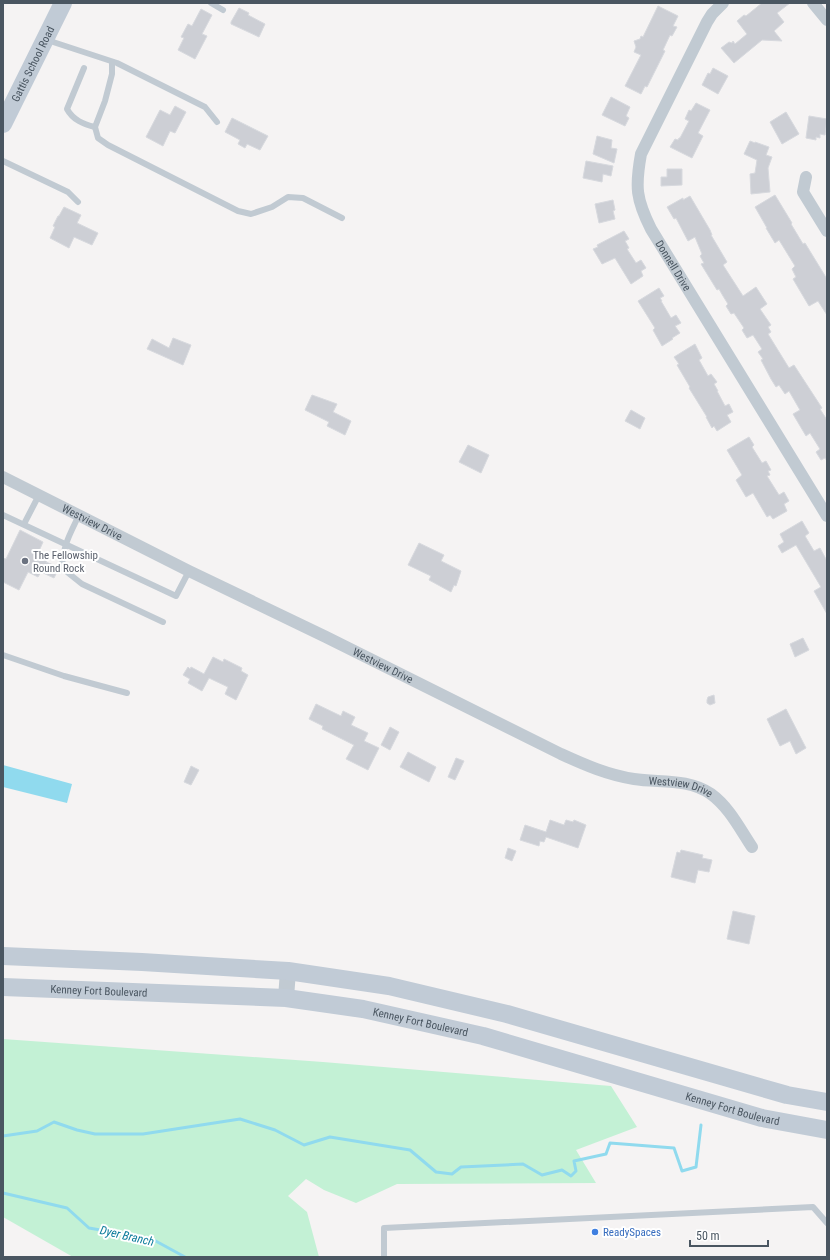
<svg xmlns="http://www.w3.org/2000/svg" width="830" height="1260" font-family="'Roboto Condensed',sans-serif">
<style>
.green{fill:#c3f1d5}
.water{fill:#90daee}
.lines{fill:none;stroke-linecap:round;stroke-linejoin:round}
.stream{stroke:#90daee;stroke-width:3}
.building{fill:#cdcfd5;stroke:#d7d9de}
.service{stroke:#c1cad2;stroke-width:6}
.minor{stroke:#c1cad2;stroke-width:12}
.tertiary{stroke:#c1cad2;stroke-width:16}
.secondary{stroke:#c1cbd6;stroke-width:18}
.worship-dot{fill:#6b7280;stroke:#fff;stroke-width:1.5}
.shop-dot{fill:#3f7fe0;stroke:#fff;stroke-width:1.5}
.labels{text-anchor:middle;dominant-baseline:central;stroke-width:4;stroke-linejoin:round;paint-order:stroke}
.street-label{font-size:11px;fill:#4a5661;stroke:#fff}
.worship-label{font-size:11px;fill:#5b616d;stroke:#fff;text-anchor:start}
.shop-label{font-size:11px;fill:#366cbe;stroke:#fff;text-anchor:start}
.water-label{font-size:12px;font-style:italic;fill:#0c7c9b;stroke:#fff}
</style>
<rect width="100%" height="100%" fill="#f5f3f3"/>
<path class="green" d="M3,1039L323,1062L611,1086L637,1127L576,1150L596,1183L397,1184L356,1203L324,1190L306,1179L288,1196L307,1212L319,1257H73L3,1217Z"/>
<path class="water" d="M3,765L72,784L67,803L3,787Z"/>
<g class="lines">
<g class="stream">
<path d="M3,1136L37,1131L54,1122L77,1130L95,1134H143L240,1119L275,1130L304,1145L330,1137L410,1150L436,1172L452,1174L461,1167L523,1164L542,1175L562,1170L571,1176L576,1171L574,1161L606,1154L610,1143L674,1148L682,1171L696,1167L701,1125"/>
<path d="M3,1193L67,1208L89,1228L152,1239L185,1257"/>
</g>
</g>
<g class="building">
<path d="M762,3H790L777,13L784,22L774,31L782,41L762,40L734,63L721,48L729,42L732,43L733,41L735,44L747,34L737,21L744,15L746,16Z"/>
<path d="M658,6L678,16L673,26L677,27L672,36L670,35L663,50L665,51L647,87L645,86L641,94L625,86L641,55L634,52L636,47L634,41L640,39L641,36L643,37Z"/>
<path d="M239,8L249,13L248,15L265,24L259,37L231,24V22Z"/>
<path d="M201,9L212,15L202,34L207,36L195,59L178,50L184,38L181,37L188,24L192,26Z"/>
<path d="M713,68L728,76L718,94L702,85L708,73L710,74Z"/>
<path d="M611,97L630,107L626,116L629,118L625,126L602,115Z"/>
<path d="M696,103L710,110L698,133L703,136L692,158L670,147L675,139L678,140L679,138H680L689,121L685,119L689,110L691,111Z"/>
<path d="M175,106L186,112L175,133L170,131L163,146L146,137L160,110L170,115Z"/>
<path d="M786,112L799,134L782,144L770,122Z"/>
<path d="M809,116L827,119L825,135L820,134V138L816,137V140L806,138Z"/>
<path d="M232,118L268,136L260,150L247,144L245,148L238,144L240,140L225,132Z"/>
<path d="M597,136L612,140L611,148L617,149L614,163L593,154Z"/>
<path d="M750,141L755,143V142L769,147L766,155L772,157L768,168L770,192L751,194L750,174L755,173L757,160L744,154Z"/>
<path d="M586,161L613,166L611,176L603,174L602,182L583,178Z"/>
<path d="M667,169H682V185L661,186V177H667Z"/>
<path d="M775,195L792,223L791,224L803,244L805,243L827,279V315L818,301L809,306L793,279L796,277L792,269L795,266L779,240L775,243L766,228H767L755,207Z"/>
<path d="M690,196L710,230L712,235H711L727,262L723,265L743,296L756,287L767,304L760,309L771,325L768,327L771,332L768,334L789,368L794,365L822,408L820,409L827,420V461L825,458L821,460L816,452L820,449L810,433L806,436L793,414L800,410L789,391L785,394L779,385L776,387L771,379L761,360L763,359L758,352L762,349L753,335L747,338L742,330L744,328L734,313L731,314L726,306L728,304L723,296L719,289L717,290L701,264L704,263L700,256L702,254L695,237L688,241L676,218L674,219L667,207L683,198V200Z"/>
<path d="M613,200L615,210L613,211L615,219L599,223L595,204Z"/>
<path d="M64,207L81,215L77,223L98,233L92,245L74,237L69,248L50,238L55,227L53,226L58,216H59Z"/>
<path d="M624,231L629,239L625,241L629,248L627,249L636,263L641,260L646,268L641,271L643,276L631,284L615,258L602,264L593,249L598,247L597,245Z"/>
<path d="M659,288L664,296L660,298L662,301H661L671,318L676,315L681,323L675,326L680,333L672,338L673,339L662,346L653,330L655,328L638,301Z"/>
<path d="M173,338L191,345L183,365L147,349L152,339L169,348Z"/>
<path d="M695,344L702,358L699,360L708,376L711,374L717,382L714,384L718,391H717L725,406L729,404L733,412L727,415L731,422L717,431L714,426L712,428L706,417H707L689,388L690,387L677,365L679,364L674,357Z"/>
<path d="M312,395L337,404L333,412L351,421L345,435L327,426L329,422L305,410Z"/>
<path d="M631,410L645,418L640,429L625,421Z"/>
<path d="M749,437L754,445L752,447L762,463L766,461L771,470L768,471L770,475L767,476L779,495L784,492L789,501L784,504L787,511L773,519L770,515L767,517L753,493L746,497L736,480L742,475L727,450Z"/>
<path d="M468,445L489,455L481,473L459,462Z"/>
<path d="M802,521L809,533L805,536L814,551L820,548L827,561V614L814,591L821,587L796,545L782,553L778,546L784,542L780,534Z"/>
<path d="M20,530L43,542L39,551L49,557L46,562L58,567V570L54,578L41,572L38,577L28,572L19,590L3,582V558L6,559Z"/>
<path d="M419,543L444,555L441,561L461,571L456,586L454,585L451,592L429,580L431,576L408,565Z"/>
<path d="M803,638L809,650L795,657L790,644Z"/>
<path d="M213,657L223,662L224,659L242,668L241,671L248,675L236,700L225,694L228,687L209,678L202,691L188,683L190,679L183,675L188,667L190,669L191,667L204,674Z"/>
<path d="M714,695L715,703L710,705L707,703V700L708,697Z"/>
<path d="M316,704L341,716L343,711L355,717L351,725L368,733L364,741L379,748L368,770L346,759L354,745L322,729L323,726L309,719Z"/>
<path d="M786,709L806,748L796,754L790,741L780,746L767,719Z"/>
<path d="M390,727L399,732L390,750L381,745Z"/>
<path d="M408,752L436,767L429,782L400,767Z"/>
<path d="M456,758L464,761L455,780L448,777Z"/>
<path d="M191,766L199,770L191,785L184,782Z"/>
<path d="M550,820L564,825L566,820L573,822L574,820L586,825L578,848L546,837L544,842L540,841L539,846L520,840L525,825L546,832Z"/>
<path d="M508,848L516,851L512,861L505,858Z"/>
<path d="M681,850L703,855L702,858L712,860L709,872L698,870L695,883L671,877L677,852L680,853Z"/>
<path d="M733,911L755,916L749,944L727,939Z"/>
</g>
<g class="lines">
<g class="service">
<path d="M211,3L223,10"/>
<path d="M47,40L117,63L205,107L217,122"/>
<path d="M112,62V74L105,101L95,127L98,138L108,145L238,211L251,214L272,207L288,197L303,198L342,218"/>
<path d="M84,68L67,109C73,120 83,124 95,127"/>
<path d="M3,161L68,192L78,202"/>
<path d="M3,515L176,596L189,571"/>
<path d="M79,515C70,534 63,545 62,568L82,584L163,622"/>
<path d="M24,524L39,495"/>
<path d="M3,655L64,676L127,693"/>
<path d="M384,1257V1228L813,1207L827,1223"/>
</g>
<g class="minor">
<path id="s1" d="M723,3L712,14L707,22L641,154C635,187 636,199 651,229L827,516"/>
<path d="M813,3L827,20"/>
<path d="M806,177L803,192L827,231"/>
<path id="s2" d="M3,477L189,571L326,637L561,754C585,765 608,775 634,779C659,783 688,778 711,794C729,807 740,829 752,847"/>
</g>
<path class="tertiary" d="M286,998L288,971"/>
<g class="secondary">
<path id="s3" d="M3,124L63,3"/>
<path d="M3,956L142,962L288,971L389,986L507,1014L787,1095L827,1102"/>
<path id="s4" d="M3,987L286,998L363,1009L483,1036L762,1118L827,1130"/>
</g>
</g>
<circle class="worship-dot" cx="25" cy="561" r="4"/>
<circle class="shop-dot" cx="595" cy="1232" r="4"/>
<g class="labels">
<g class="street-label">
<text stroke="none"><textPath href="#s3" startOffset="67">Gattis School Road</textPath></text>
<text stroke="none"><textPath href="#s1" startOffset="293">Donnell Drive</textPath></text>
<text stroke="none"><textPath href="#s2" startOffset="100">Westview Drive</textPath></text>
<text stroke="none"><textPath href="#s2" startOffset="424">Westview Drive</textPath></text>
<text stroke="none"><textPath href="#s2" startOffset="748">Westview Drive</textPath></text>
<text stroke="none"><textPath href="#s4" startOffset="96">Kenney Fort Boulevard</textPath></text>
<text stroke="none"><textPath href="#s4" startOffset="420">Kenney Fort Boulevard</textPath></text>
<text stroke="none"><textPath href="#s4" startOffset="744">Kenney Fort Boulevard</textPath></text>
</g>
<g class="worship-label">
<text x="33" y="555">The Fellowship<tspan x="33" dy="13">Round Rock</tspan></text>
</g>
<g class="shop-label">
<text x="603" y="1232">ReadySpaces</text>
</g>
<g class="water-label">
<text transform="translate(127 1236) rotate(13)">Dyer Branch</text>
</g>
</g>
<rect width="830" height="1260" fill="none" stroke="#4a5661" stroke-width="8"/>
<path d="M690 1240v6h78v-6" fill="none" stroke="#4a5661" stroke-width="2"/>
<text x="696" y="1240" font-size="12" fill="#4a5661" stroke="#ffffff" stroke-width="3" paint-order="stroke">50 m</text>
</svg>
